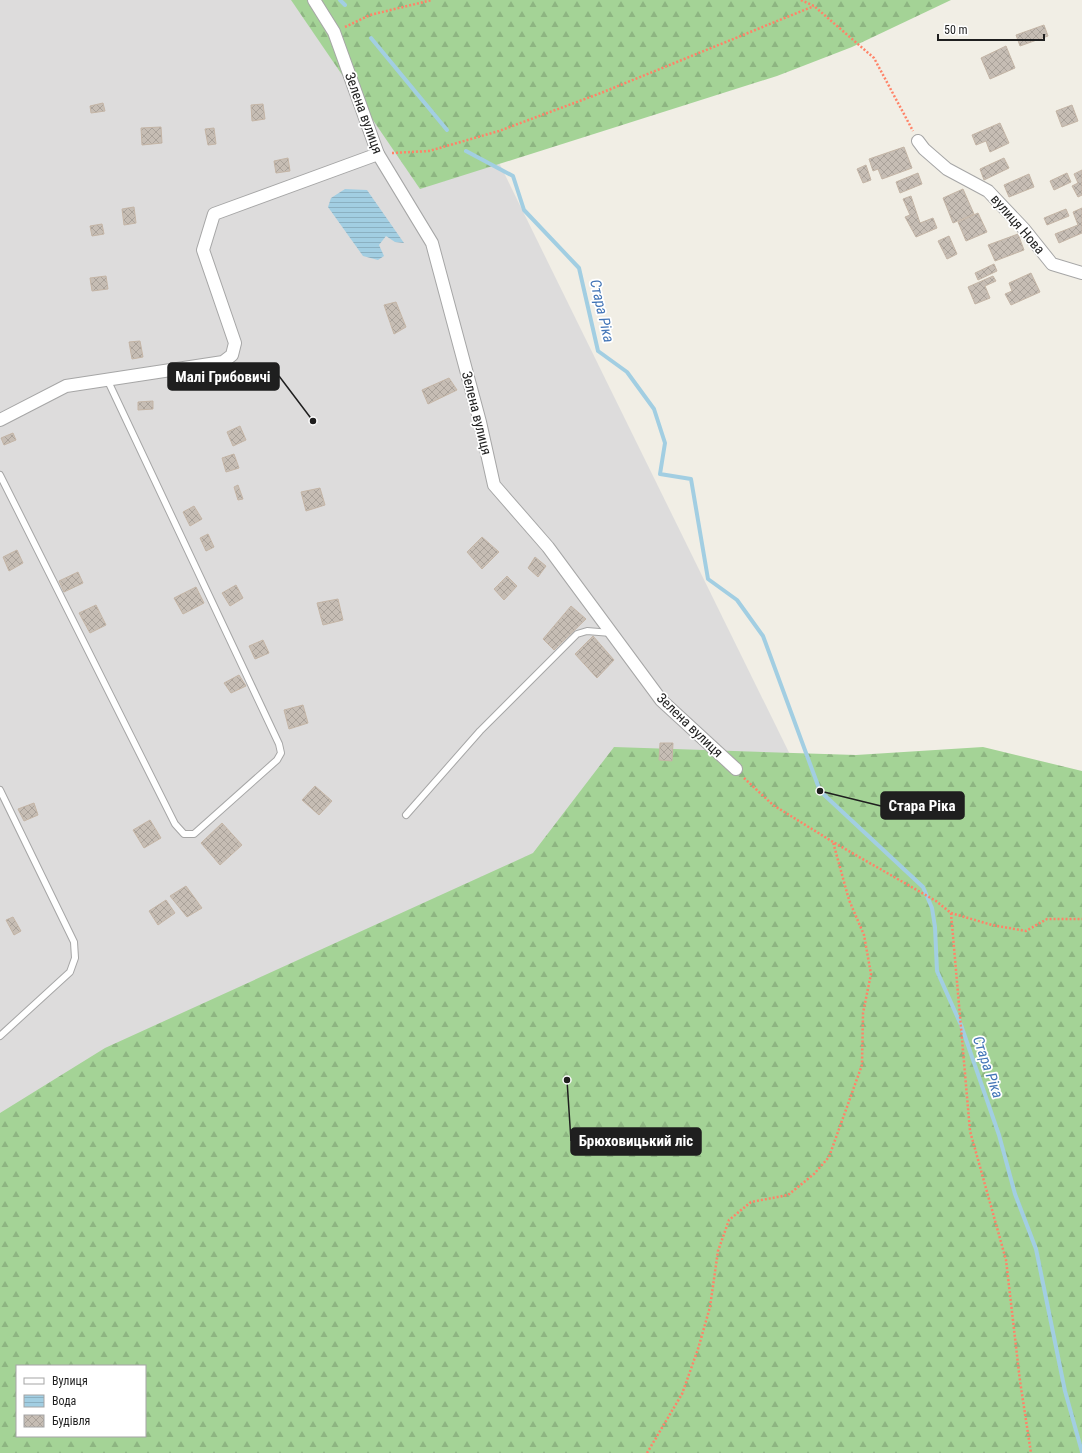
<svg xmlns="http://www.w3.org/2000/svg" width="1082" height="1453" font-family="'Roboto Condensed',sans-serif">
<style>
.residential{fill:#dddcdc}
.forest{fill:url(#forest-firs);fill-rule:evenodd}
.water{fill:url(#water-rules)}
.lines{fill:none;stroke-linecap:round;stroke-linejoin:round}
.stream{stroke:#a2cee2;stroke-width:4}
.building{fill:url(#building-cross-hatch);stroke:#c4b5a6}
.service-casing{stroke:#a6a6a6;stroke-width:8}
.minor-casing{stroke:#a6a6a6;stroke-width:14}
.path{stroke:#ff8368;stroke-width:2.5;stroke-dasharray:2 2;stroke-linecap:butt}
.service{stroke:#fff;stroke-width:6}
.minor{stroke:#fff;stroke-width:12}
.labels{text-anchor:middle;dominant-baseline:central;stroke-width:3.5;stroke-linejoin:round;paint-order:stroke}
.street-label{font-size:14px;fill:#1f1f1f;stroke:#fff}
.water-label{font-size:15px;font-style:italic;fill:#4375b7;stroke:#fff}
.leader{fill:none;stroke:#1f1f1f;stroke-width:1.5}
.callout-dot{fill:#1f1f1f;stroke:#fff;stroke-width:1.5}
.callout{fill:#1f1f1f;stroke:#1f1f1f;stroke-width:1.5}
.callout-label{font-size:15px;text-anchor:middle;font-weight:bold;fill:#fff}
</style>
<defs>
<pattern id="forest-firs" width="22" height="20" patternUnits="userSpaceOnUse"><rect width="22" height="20" fill="#a4d396"/><path d="M5 1l3.5 6h-7zM16 11l3.5 6h-7z" fill="#8db581"/></pattern>
<pattern id="water-rules" width="6" height="5" patternUnits="userSpaceOnUse"><rect width="6" height="5" fill="#a2cee2"/><path d="M0 2.5h6" fill="none" stroke="#8bb0c1"/></pattern>
<pattern id="building-cross-hatch" width="8" height="8" patternUnits="userSpaceOnUse"><rect width="8" height="8" fill="#c6bdb4"/><path d="M0 0l8 8M0 8l8-8" fill="none" stroke="#aaa29a"/></pattern>
</defs>
<rect width="100%" height="100%" fill="#f1eee5"/>
<path class="residential" d="M0,0H419L833,842L0,1178Z"/>
<g class="forest">
<path d="M291,0H951L852,47L777,76L420,189Z"/>
<path d="M614,747L856,755L983,747L1082,771V1453H0V1113L105,1048L533,853ZM17,1366H145V1436H17Z"/>
</g>
<path class="water" d="M345,189L367,190L404,243L395,242L386,236L379,245L384,256L378,260L363,256L328,207L331,198Z"/>
<g class="lines">
<g class="stream">
<path d="M340,0L345,5"/>
<path d="M371,38L447,130"/>
<path d="M466,151L513,176L524,210L579,268L598,351L627,372L654,409L665,443L660,474L691,479L708,579L737,600L763,636L820,791L923,887L932,908L935,927L937,971L961,1025L999,1135L1015,1194L1036,1249L1065,1391L1082,1452"/>
</g>
</g>
<g class="building">
<path d="M1044,25L1048,36L1020,46L1016,35Z"/>
<path d="M1006,46L1015,68L990,79L981,58Z"/>
<path d="M103,103L105,111L91,113L90,106Z"/>
<path d="M263,104L265,119L252,121L251,105Z"/>
<path d="M1072,105L1078,121L1062,127L1056,111Z"/>
<path d="M1000,123L1009,143L990,152L986,141L976,145L972,135Z"/>
<path d="M161,127L162,143L142,145L141,128Z"/>
<path d="M214,128L216,144L208,145L205,129Z"/>
<path d="M904,147L912,168L882,179L878,169L873,171L869,159Z"/>
<path d="M288,158L290,171L276,173L274,161Z"/>
<path d="M1004,158L1009,168L984,180L980,169Z"/>
<path d="M866,165L871,180L863,183L857,169Z"/>
<path d="M1082,170V195L1078,197L1072,186L1078,183L1074,174Z"/>
<path d="M918,173L922,184L900,193L896,182Z"/>
<path d="M1067,173L1071,182L1054,190L1050,181Z"/>
<path d="M1029,174L1034,187L1009,197L1004,185Z"/>
<path d="M963,189L974,214L953,223L943,198Z"/>
<path d="M911,196L920,223L933,218L937,228L916,237L905,217L910,215L903,199Z"/>
<path d="M134,207L136,223L124,225L122,209Z"/>
<path d="M1082,208V233L1059,243L1055,234L1078,225L1073,212Z"/>
<path d="M1066,209L1069,216L1047,225L1044,218Z"/>
<path d="M978,213L987,232L966,241L958,222Z"/>
<path d="M102,224L104,234L92,236L90,226Z"/>
<path d="M1018,234L1024,250L995,261L988,245Z"/>
<path d="M949,236L957,254L947,259L938,241Z"/>
<path d="M994,264L997,271L978,280L975,273Z"/>
<path d="M1031,273L1040,292L1011,305L1005,294L1012,291L1009,283Z"/>
<path d="M106,276L108,289L92,291L90,278Z"/>
<path d="M993,276L996,281L985,286L990,298L975,304L968,287Z"/>
<path d="M396,302L406,327L394,334L384,305Z"/>
<path d="M140,341L143,357L132,359L129,342Z"/>
<path d="M449,378L457,390L428,404L422,390Z"/>
<path d="M153,401V409L138,410V402Z"/>
<path d="M240,426L246,440L233,446L227,432Z"/>
<path d="M13,433L16,440L4,445L1,438Z"/>
<path d="M234,454L239,468L226,472L222,458Z"/>
<path d="M238,485L243,499L238,500L234,487Z"/>
<path d="M320,488L325,505L306,511L301,492Z"/>
<path d="M194,506L202,519L190,526L183,512Z"/>
<path d="M208,534L214,547L206,551L200,538Z"/>
<path d="M482,537L499,552L482,569L467,552Z"/>
<path d="M17,550L23,563L9,571L3,557Z"/>
<path d="M535,557L546,566L538,577L528,568Z"/>
<path d="M78,572L83,583L64,592L59,581Z"/>
<path d="M507,576L517,586L504,600L494,589Z"/>
<path d="M236,585L243,598L230,606L222,593Z"/>
<path d="M196,587L204,603L183,614L174,598Z"/>
<path d="M338,599L343,620L323,625L317,603Z"/>
<path d="M96,605L106,625L90,633L79,613Z"/>
<path d="M571,606L586,619L554,650L543,639Z"/>
<path d="M593,636L614,660L597,678L575,654Z"/>
<path d="M263,640L269,653L255,659L249,646Z"/>
<path d="M239,675L246,686L231,693L224,683Z"/>
<path d="M303,705L308,723L289,729L284,710Z"/>
<path d="M660,743H673L672,761L659,760Z"/>
<path d="M315,786L332,801L319,815L302,800Z"/>
<path d="M34,803L38,815L24,821L18,809Z"/>
<path d="M150,820L161,838L144,848L133,830Z"/>
<path d="M222,823L242,845L220,865L201,843Z"/>
<path d="M186,886L202,908L187,917L170,896Z"/>
<path d="M166,900L175,913L158,925L149,911Z"/>
<path d="M13,917L21,931L14,935L6,920Z"/>
</g>
<g class="lines">
<g class="service-casing">
<g id="service">
<path d="M0,475L175,824L184,834H194L277,760L281,753L279,744L107,379"/>
<path d="M0,790L74,942L75,958L70,972L0,1036"/>
<path d="M406,815L480,731L577,634L587,631L611,633"/>
</g>
</g>
<g class="minor-casing">
<g id="minor">
<path d="M314,0L334,32L378,154L432,243L480,422L494,485L548,547L661,700L736,769"/>
<path d="M918,141L924,149L947,169L988,191L1024,229L1052,264L1082,273"/>
<path d="M0,420L66,386L223,362L232,355L235,343L203,250L214,214L378,154"/>
</g>
</g>
<g class="path">
<path d="M801,0L814,6L874,58L913,131"/>
<path d="M345,27L370,15L432,0"/>
<path d="M392,153L429,151L499,131L601,93L814,6"/>
<path d="M744,778L773,805L833,842L936,901L951,913L992,925L1026,931L1047,919H1082"/>
<path d="M951,913L970,1131L1006,1260L1020,1381L1031,1453"/>
<path d="M647,1453L682,1394L698,1349L710,1307L718,1251L729,1220L751,1202L788,1195L814,1174L829,1157L862,1065L863,1013L871,974L864,935L849,900L833,842"/>
</g>
<use href="#service" class="service"/>
<use href="#minor" class="minor"/>
</g>
<g class="labels">
<g class="street-label">
<text transform="translate(364 113) rotate(70)">Зелена вулиця</text>
<text transform="translate(1018 224) rotate(49)">вулиця Нова</text>
<text transform="translate(477 413) rotate(76)">Зелена вулиця</text>
<text transform="translate(690 725) rotate(44)">Зелена вулиця</text>
</g>
<g class="water-label">
<text transform="translate(602 311) rotate(77)">Стара Ріка</text>
<text transform="translate(988 1067) rotate(71)">Стара Ріка</text>
</g>
</g>
<path class="leader" d="M313 421L279 376M820 791L881 806M567 1080L571 1141"/>
<g class="callout-dot">
<circle cx="313" cy="421" r="4"/>
<circle cx="820" cy="791" r="4"/>
<circle cx="567" cy="1080" r="4"/>
</g>
<g class="callout">
<rect x="168" y="363" width="111" height="27" rx="4"/>
<rect x="881" y="792" width="83" height="27" rx="4"/>
<rect x="571" y="1128" width="130" height="27" rx="4"/>
</g>
<g class="callout-label">
<text x="223" y="382">Малі Грибовичі</text>
<text x="922" y="811">Стара Ріка</text>
<text x="636" y="1146">Брюховицький ліс</text>
</g>
<rect x="16" y="1365" width="130" height="72" fill="#ffffff" stroke="#a5a5a5"/>
<rect x="24" y="1378" width="20" height="6" fill="#ffffff" stroke="#a5a5a5"/>
<text x="52" y="1385" font-size="12" fill="#1f1f1f">Вулиця</text>
<rect x="24" y="1395" width="20" height="12" fill="url(#water-rules)" stroke="#a5a5a5"/>
<text x="52" y="1405" font-size="12" fill="#1f1f1f">Вода</text>
<rect x="24" y="1415" width="20" height="12" fill="url(#building-cross-hatch)" stroke="#a5a5a5"/>
<text x="52" y="1425" font-size="12" fill="#1f1f1f">Будівля</text>
<path d="M938 34v6h106v-6" fill="none" stroke="#1f1f1f" stroke-width="2"/>
<text x="944" y="34" font-size="12" fill="#1f1f1f" stroke="#ffffff" stroke-width="3" paint-order="stroke">50 m</text>
</svg>
